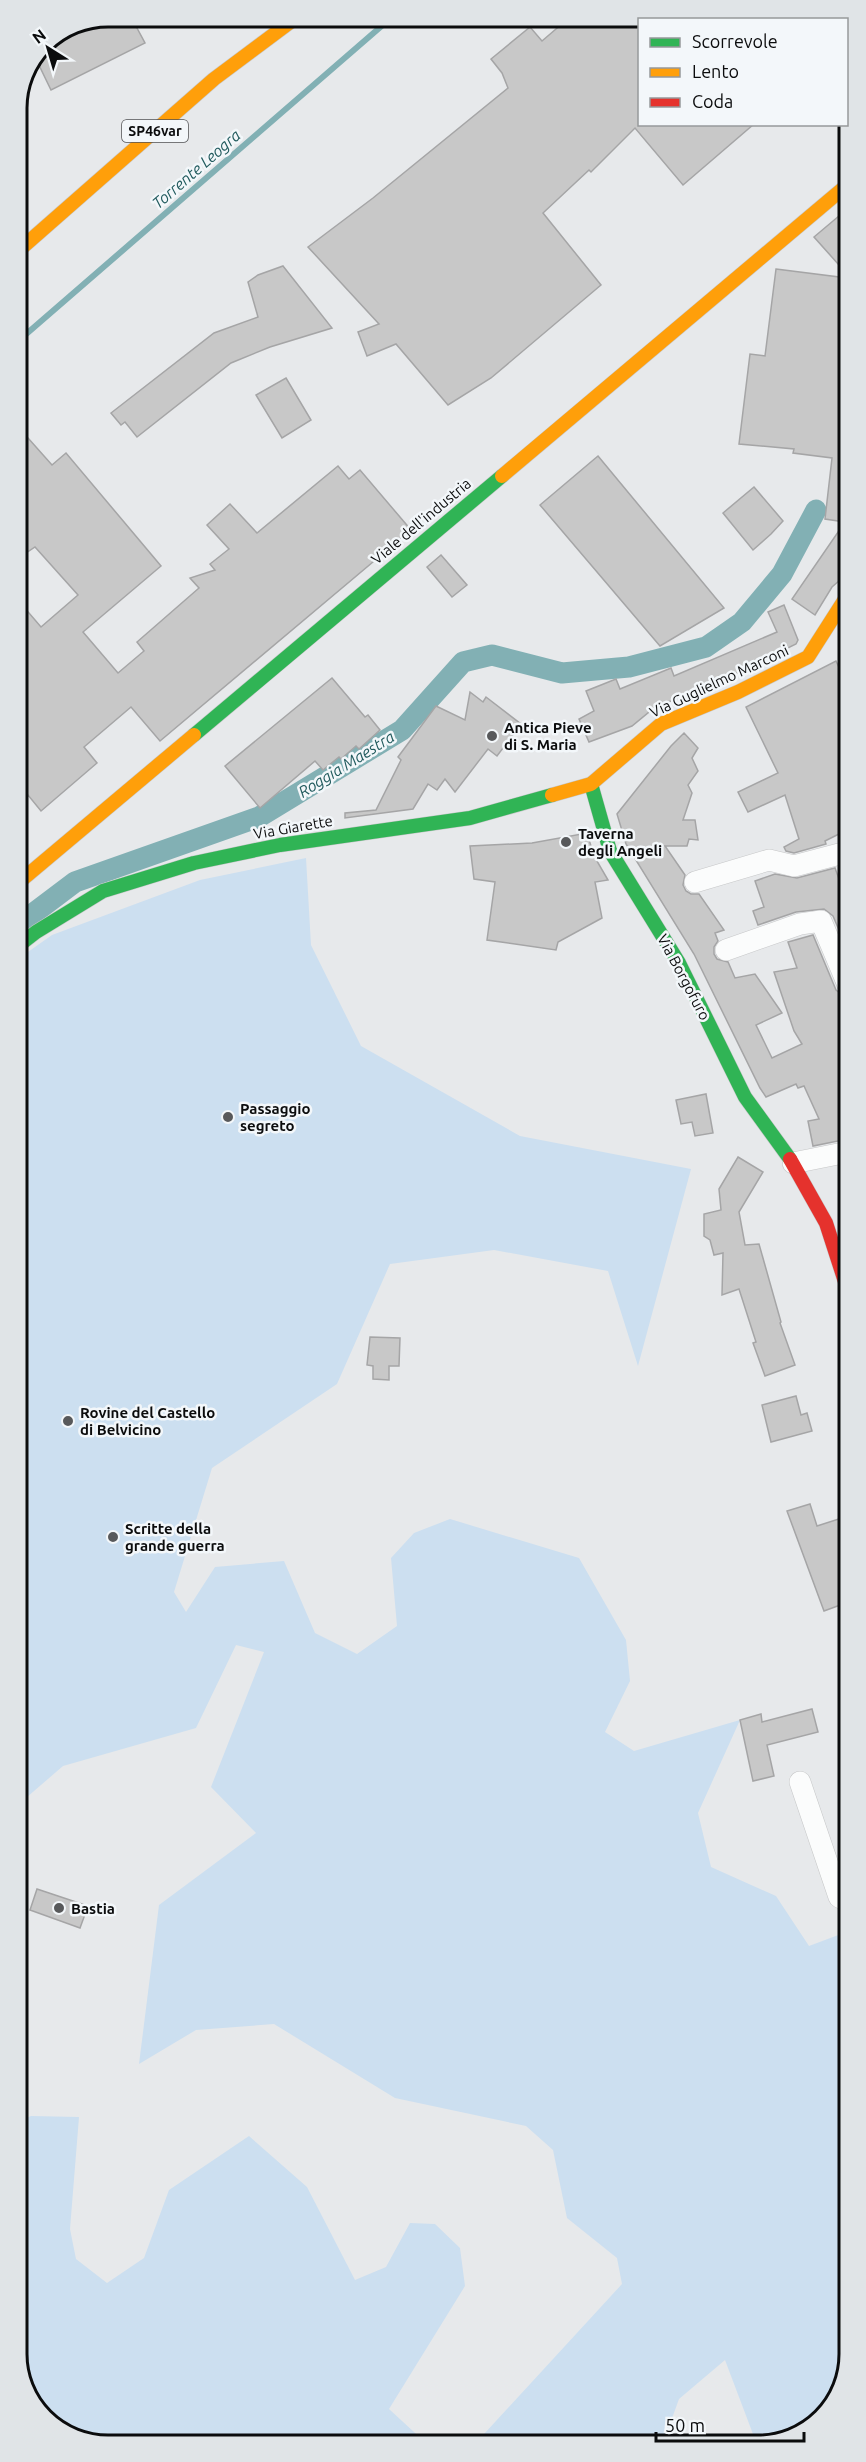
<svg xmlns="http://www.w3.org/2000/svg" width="866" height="2462" font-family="Ubuntu,sans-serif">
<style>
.green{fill:#ccdff0}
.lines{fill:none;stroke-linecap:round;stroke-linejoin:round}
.stream{stroke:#82b0b4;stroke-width:6}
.canal{stroke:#82b0b4;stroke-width:21}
.building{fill:#c8c8c8;stroke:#a5a5a6;stroke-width:1.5}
.street-casing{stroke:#c6c7c8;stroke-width:22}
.fast-casing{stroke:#c6c7c8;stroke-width:15}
.slow-casing{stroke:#c6c7c8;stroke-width:15}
.jam-casing{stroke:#c6c7c8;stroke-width:15}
.street{stroke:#fbfcfc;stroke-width:21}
.fast{stroke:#30b455;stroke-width:14}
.slow{stroke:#ff9f0a;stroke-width:14}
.jam{stroke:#e5322d;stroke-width:14}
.poi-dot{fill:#58595b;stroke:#f3f7fa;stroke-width:2}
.labels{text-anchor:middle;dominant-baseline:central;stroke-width:5;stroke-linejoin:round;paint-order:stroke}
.shield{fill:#f3f7fa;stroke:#515254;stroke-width:1.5}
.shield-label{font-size:14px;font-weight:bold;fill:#0b0c0d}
.street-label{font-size:15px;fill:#0b0c0d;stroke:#f3f7fa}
.poi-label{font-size:15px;font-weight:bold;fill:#0b0c0d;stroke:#f3f7fa;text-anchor:start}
.water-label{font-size:16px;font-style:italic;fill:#225b5e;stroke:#f3f7fa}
.rim{fill:none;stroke:#0b0c0d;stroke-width:3}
</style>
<rect width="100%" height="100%" fill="#e7e9eb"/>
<g class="green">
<path d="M306,858L311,945L361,1046L520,1136L691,1169L638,1366L608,1271L494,1250L390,1264L337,1384L212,1468L174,1592L186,1612L215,1567L284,1561L315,1633L357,1654L397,1626L391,1558L414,1533L450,1519L579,1558L626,1640L630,1681L605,1732L634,1751L740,1720L698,1813L711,1867L776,1896L809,1946L849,1931V2000L843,2008L841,2083L849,2082V2354L830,2410L782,2442H756L725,2360L679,2399L663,2443L465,2444L484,2434L622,2284L617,2258L567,2218L553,2150L526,2126L395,2098L274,2024L196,2030L139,2064L159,1905L256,1833L211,1787L264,1652L236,1645L196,1728L63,1766L19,1804L18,959L52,935L200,880Z"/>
<path d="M31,2116L79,2117L70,2229L76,2259L107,2283L144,2258L169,2190L249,2136L307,2187L355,2280L386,2267L410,2223L435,2224L460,2248L465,2286L389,2409L427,2444L102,2445L48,2423L20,2378L19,2121Z"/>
</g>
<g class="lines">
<path class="stream" d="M17,342L392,17"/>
<path class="canal" d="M18,925L75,882L259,817L402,730L463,662L492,655L562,673L629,667L706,647L742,622L782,574L816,510"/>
</g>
<g class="building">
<path d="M108,16L131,17L145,43L51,90L36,59L44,43Z"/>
<path d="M570,17H639V124H754L683,185L635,128L591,172L589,170L543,213L601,285L491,378L448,405L396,344L367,356L358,332L379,324L308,247L373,198L508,88L502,73L491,59L530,27L542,41Z"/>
<path d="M846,210V228L847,274L814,237Z"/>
<path d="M283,266L332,328L270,347L231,363L137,437L125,422L121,425L111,413L214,333L258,317L248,282L258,275Z"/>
<path d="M776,269L847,278V574L832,587L815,615L792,599L845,522L825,519L832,458L793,453L794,449L739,444L750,354L765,356Z"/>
<path d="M286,378L311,420L282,438L256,395Z"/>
<path d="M28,438L52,465L66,453L161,566L83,632L118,673L144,651L137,642L199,588L190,578L215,570L210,564L229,549L207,525L230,504L257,533L338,466L349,479L360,470L411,530L160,741L131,707L84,747L97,763L41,811L28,795L18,803L17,599L41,627L78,595L35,547L17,559V448Z"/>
<path d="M598,456L724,608L660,646L540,505Z"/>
<path d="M754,487L783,521L771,534L753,550L723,513Z"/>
<path d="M441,555L467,585L452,597L427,567Z"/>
<path d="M784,605L798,640L796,644L731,676L654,708L632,726L589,742L579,719L594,711L586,691L616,679L620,689L671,668L674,676L777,632L768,612Z"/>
<path d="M836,661L847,685V830L825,841L826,844L794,853L786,851L784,847L799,839L785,795L748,812L738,792L778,773L746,707Z"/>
<path d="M332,678L365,717L368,715L380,730L359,749L356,746L341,759L339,757L323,770L315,761L260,808L225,766Z"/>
<path d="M470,692L483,702L486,697L521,724L497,756L488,749L455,792L445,779L437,790L428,784L413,809L345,818V813L376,810L401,760L398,757L436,706L465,720Z"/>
<path d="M684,733L698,748L692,758L698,771L688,785L692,793L683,820H695L698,840L689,839L687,846H665L685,875L683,885L686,891L691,894H699L724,930L715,933L718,941L714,947V954L717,959L728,962L735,978L755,974L782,1013L756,1025L772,1058L802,1044L794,1031L774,972L797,968L788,942L813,935L836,990L845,997L848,1004V1139L813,1146L808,1121L819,1119L804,1086L798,1088L796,1084L766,1097L760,1088L694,954L626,844L617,814L671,746Z"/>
<path d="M587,833L594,856L608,880L595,882L602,918L558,942L556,950L487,940L495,882L474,879L470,846L532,843Z"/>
<path d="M835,868L847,901L848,951L833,916L824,909L796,912L758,925L753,911L764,907L755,881L775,874L797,878Z"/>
<path d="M706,1094L713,1133L695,1136L692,1122L681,1124L676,1100Z"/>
<path d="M738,1157L763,1172L739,1212L745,1245L759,1244L781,1322L780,1323L795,1365L765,1376L753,1343L756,1342L739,1289L722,1295L723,1253L714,1255L710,1240L704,1236V1214L721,1210L719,1189Z"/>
<path d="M370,1337L400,1338L399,1366H389V1380L373,1379V1366L367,1365Z"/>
<path d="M796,1396L801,1415L807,1413L812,1431L771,1442L762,1405Z"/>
<path d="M810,1504L817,1526L848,1516V1590L839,1593L843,1604L824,1611L787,1511Z"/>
<path d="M812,1709L818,1732L767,1745L774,1776L753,1781L740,1720L761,1714L762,1722Z"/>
<path d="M37,1889L88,1906L80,1928L30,1910Z"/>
</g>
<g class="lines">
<g class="street-casing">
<g id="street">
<path d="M695,882L769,860L794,866L847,852"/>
<path d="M726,950L800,924L821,921L848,985"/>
<path d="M793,1163L848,1152"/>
<path d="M800,1782L839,1897L849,1902"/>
</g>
</g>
<g class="fast-casing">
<g id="fast">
<path d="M194,735L502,476"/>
<path d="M591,784L610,851L679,963L745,1097L790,1159"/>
<path d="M18,946L36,932L103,891L194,863L280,845L470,818L552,795"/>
</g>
</g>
<g class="slow-casing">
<g id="slow">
<path d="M17,252L214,79L297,17"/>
<path d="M502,476L846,186"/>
<path d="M552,795L591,784L661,724L738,692L808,657L847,596"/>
<path d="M18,883L194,735"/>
</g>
</g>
<g class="jam-casing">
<path id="jam" d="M790,1159L826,1223L848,1291"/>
</g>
<use href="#street" class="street"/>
<use href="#fast" class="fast"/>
<use href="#slow" class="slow"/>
<use href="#jam" class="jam"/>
</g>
<g class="poi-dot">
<circle cx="492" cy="736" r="6"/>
<circle cx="566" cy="842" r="6"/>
<circle cx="228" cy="1117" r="6"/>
<circle cx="68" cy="1421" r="6"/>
<circle cx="113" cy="1537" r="6"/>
<circle cx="59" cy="1908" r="6"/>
</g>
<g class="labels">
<rect class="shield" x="122" y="120" width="66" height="22" rx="4.5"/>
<g class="shield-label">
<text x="155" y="131">SP46var</text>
</g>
<g class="street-label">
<text transform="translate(421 521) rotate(-40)">Viale dell'industria</text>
<text transform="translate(719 681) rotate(-25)">Via Guglielmo Marconi</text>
<text transform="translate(293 827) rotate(-10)">Via Giarette</text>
<text transform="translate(684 977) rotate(62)">Via Borgofuro</text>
</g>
<g class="poi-label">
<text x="504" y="727">Antica Pieve<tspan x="504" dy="17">di S. Maria</tspan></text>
<text x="578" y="833">Taverna<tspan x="578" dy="17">degli Angeli</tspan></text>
<text x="240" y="1108">Passaggio<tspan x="240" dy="17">segreto</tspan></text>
<text x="80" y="1412">Rovine del Castello<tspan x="80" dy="17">di Belvicino</tspan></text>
<text x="125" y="1528">Scritte della<tspan x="125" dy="17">grande guerra</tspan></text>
<text x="71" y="1908">Bastia</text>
</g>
<g class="water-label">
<text transform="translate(196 169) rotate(-41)">Torrente Leogra</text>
<text transform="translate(346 764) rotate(-32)">Roggia Maestra</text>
</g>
</g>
<path d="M0 0H866V2462H0ZM108 27H758A81 81 0 0 1 839 108V2354A81 81 0 0 1 758 2435H108A81 81 0 0 1 27 2354V108A81 81 0 0 1 108 27Z" fill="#e0e4e7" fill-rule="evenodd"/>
<path class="rim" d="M108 27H758A81 81 0 0 1 839 108V2354A81 81 0 0 1 758 2435H108A81 81 0 0 1 27 2354V108A81 81 0 0 1 108 27Z"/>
<rect x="638" y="18" width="210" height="108" fill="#f3f7fa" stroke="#96999b" stroke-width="1.5"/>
<rect x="650" y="38" width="30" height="9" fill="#30b455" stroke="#96999b" stroke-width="1.5"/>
<text x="692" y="48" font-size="18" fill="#0b0c0d">Scorrevole</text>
<rect x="650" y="68" width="30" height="9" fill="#ff9f0a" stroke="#96999b" stroke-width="1.5"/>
<text x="692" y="78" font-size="18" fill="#0b0c0d">Lento</text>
<rect x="650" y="98" width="30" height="9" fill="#e5322d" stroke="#96999b" stroke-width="1.5"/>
<text x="692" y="108" font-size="18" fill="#0b0c0d">Coda</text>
<g transform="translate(48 48) rotate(323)" stroke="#f3f7fa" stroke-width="4.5" paint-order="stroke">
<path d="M0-4.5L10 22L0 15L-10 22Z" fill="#0b0c0d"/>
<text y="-9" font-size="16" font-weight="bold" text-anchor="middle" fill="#0b0c0d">N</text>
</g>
<path d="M656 2432v9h148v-9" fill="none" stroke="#0b0c0d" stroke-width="3"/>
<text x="665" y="2432" font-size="18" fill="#0b0c0d" stroke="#f3f7fa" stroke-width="4.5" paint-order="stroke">50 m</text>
</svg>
